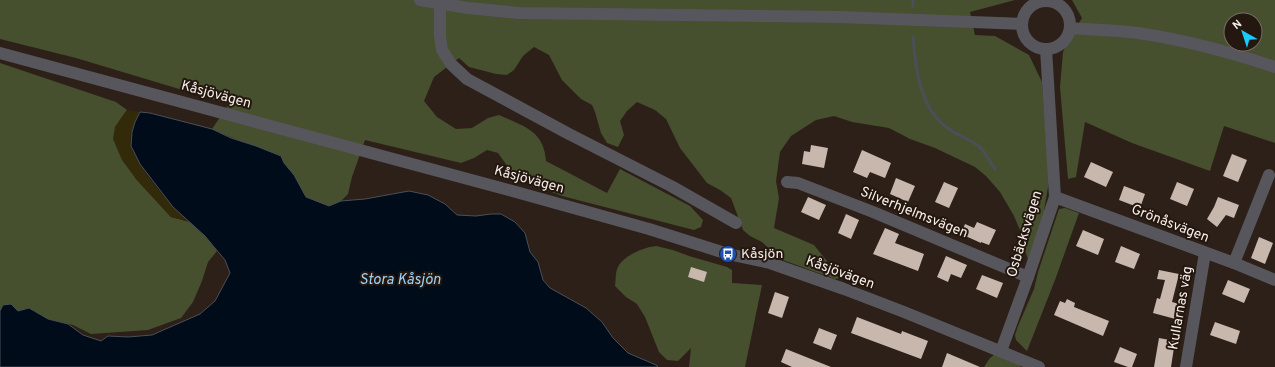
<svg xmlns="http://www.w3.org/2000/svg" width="1275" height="367" font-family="Overpass,sans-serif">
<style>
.green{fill:#464f2e;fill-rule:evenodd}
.sand{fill:#322a09}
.water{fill:#000c19;stroke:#4a5057}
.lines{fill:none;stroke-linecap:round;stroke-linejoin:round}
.stream{stroke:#4a5057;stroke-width:3}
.building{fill:#c8b7ac}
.minor{stroke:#57565d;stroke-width:12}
.labels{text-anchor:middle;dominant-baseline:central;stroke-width:4;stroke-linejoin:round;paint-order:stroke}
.street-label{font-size:14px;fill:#f6eee8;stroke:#23170f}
.poi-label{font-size:14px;fill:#f6eee8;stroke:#23170f;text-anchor:start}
.water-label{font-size:15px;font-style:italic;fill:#9cd2f6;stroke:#23170f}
</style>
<rect width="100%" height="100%" fill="#2d2018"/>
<g class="green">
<path d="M0,0H1015L970,12L975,35L995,36L1029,55L1042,82L1049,181L1043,217L1028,259L1025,251L1022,235L1014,216L1000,192L986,176L975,167L935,148L910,139L889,128L852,122L834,116L816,120L791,136L780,152L776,181L779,198L774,228L814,245L827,261L833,272L840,278L835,279L780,259L762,242L750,236L743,230L731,198L720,190L707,183L680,148L666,119L655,110L637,102L627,111L620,121L624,135L618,147L607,143L601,133L595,112L592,105L581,99L562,80L549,55L534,47L523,56L514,70L507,75L496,74L469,67L459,58L434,77L424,101L437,117L456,129L472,128L488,118L499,115C523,126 544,130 546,161L607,193L620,169L690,206L703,220L701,227L694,230L562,196L516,178L498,153L487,150L474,158L461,163L365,140L352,177L348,194L341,201L329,206L306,197L294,175L284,163L281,156C258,146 234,140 212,129L229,104L76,58L0,39Z"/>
<path d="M1072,0H1275V143L1224,126L1210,171L1132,143L1085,122L1076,177L1068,179L1060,87L1063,52L1067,43L1082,18ZM1231,20H1255V44H1231Z"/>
<path d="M0,63L116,102L127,110L115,127L136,179L171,217L190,222L205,236L217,251L208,262L202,281L193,302L181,318L148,330L91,334L73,325L48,319L29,308L18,311L3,305L0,311Z"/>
<path d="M1065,208L1079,213L1055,280L1027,351L1016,340L1015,335L1018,326L1034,289L1038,272L1059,209Z"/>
<path d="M656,246L673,250L689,256L727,267L732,270V283L762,285L745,367H689L691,348L678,361L667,360L659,352L645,317L637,304L626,297L615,286C616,281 615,272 618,267C623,256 644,247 656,246Z"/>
<path d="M995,354L1012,361L1021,366L1020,367H984L990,358Z"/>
</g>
<path class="sand" d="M127,110L140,112C135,121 128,136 131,147C132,151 135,155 137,158C149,183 170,204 190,222L171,217L136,179L122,160L113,139L115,127Z"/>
<path class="water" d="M140,112L150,113L212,129L231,138L256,146L281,156L284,163L294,175L306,197L329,206L341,201L365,199L409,191L428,195L445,204L457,215L476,216L491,214H501L515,222L525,233L530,252L538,262L543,280L550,288L586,308L602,322L613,338L628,353L656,365L658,367H0V311L3,305L11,304L18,311L29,308L48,319L68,324L83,335L101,341L108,336L128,337L152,335L200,314L215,301L230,273L225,260L205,236L173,207L140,164L131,146L132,132L135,122Z"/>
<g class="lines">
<g class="stream">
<path d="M913,0V6"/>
<path d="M913,37C915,67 920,107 946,127C956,135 973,140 981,148C986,154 990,162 995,169"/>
</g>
</g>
<g class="building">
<path d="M811,145L828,148L824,168L802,164L804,151L810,152Z"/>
<path d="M862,150L891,163L885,178L870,172L867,178L853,172Z"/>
<path d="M1232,154L1247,160L1238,182L1223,176Z"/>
<path d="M1091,162L1113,172L1106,187L1084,177Z"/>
<path d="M896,178L915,186L908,202L890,194Z"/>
<path d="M944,182L958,188L949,208L935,202Z"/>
<path d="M1177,182L1194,189L1187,206L1170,199Z"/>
<path d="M1124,186L1145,194L1140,208L1119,200Z"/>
<path d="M808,197L826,205L819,220L801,212Z"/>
<path d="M1218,197L1239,205L1234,218L1226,215L1217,227L1207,219L1214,207Z"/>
<path d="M846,214L859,220L851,239L838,233Z"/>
<path d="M977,222L996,230L989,245L981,242V243L961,234L965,224L974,228Z"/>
<path d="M885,228L899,234L895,243L924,254L918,271L873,254Z"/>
<path d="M1083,230L1104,239L1098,255L1076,246Z"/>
<path d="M1259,237L1273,243L1265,264L1251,258Z"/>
<path d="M1121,246L1140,254L1134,269L1115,262Z"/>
<path d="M946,256L967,265L961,278L951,274L948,282L937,277Z"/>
<path d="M691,267L707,272L704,282L688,277Z"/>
<path d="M1159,270L1179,274L1172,302L1183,305L1179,320L1153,313L1157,298L1160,299L1165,280L1157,279Z"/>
<path d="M982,275L1003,283L997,298L976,289Z"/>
<path d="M1228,280L1250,289L1244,303L1222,294Z"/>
<path d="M775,292L789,297L782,318L768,313Z"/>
<path d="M1067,299L1075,303L1074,307L1109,321L1103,336L1054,315L1060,301L1065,303Z"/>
<path d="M857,317L901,334L902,331L928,341L921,359L851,333Z"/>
<path d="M1215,322L1240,331L1236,344L1210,335Z"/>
<path d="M819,328L837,335L831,350L813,343Z"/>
<path d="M1159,338L1175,341L1171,367H1154Z"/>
<path d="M1120,347L1137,354L1132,367H1128L1114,362Z"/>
<path d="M786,349L831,367H792L781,362Z"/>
<path d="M947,353L980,367H942Z"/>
</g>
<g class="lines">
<g class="minor">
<path d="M420,0L468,8L519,13L839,17L1022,24"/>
<circle cx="1046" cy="25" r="24"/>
<path d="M440,4V36L442,50L451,64L467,79L569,134L671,186L736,223"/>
<path d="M1070,28C1092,30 1115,30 1138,33C1185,40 1230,52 1275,67"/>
<path d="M0,53L516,192L649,229L728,254L770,263L844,289L904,312L1039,367"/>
<path d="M787,182L798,183L873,212L1028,277"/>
<path d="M1055,197L1234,263L1275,280"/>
<path d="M1234,263L1269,175"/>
<path d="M1001,351L1028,277L1055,197L1046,49"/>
<path d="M1186,367L1205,253"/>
</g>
</g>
<defs>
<g id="bus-disc" transform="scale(0.9)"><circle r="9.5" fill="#1a4fb4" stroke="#23170f"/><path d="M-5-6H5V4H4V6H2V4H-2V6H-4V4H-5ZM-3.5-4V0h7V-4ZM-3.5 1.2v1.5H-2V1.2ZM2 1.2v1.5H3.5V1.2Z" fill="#fff"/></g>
</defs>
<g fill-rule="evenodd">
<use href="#bus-disc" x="728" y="254"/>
</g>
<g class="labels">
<g class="street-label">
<text transform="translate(216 95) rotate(15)">Kåsjövägen</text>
<text transform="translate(529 180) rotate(15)">Kåsjövägen</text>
<text transform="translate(914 213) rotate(22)">Silverhjelmsvägen</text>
<text transform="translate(1170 224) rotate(21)">Grönåsvägen</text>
<text transform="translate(1025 234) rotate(-73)">Osbäcksvägen</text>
<text transform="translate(840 273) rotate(20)">Kåsjövägen</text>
<text transform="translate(1181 308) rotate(-80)">Kullarnas väg</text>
</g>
<g class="poi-label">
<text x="741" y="254">Kåsjön</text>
</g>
<g class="water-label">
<text x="400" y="280">Stora Kåsjön</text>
</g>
</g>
<g transform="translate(1243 32) rotate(321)"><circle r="19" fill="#23170f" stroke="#776d66"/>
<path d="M0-3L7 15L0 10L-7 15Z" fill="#19cafc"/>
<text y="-6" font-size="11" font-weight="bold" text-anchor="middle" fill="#f6eee8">N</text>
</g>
</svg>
